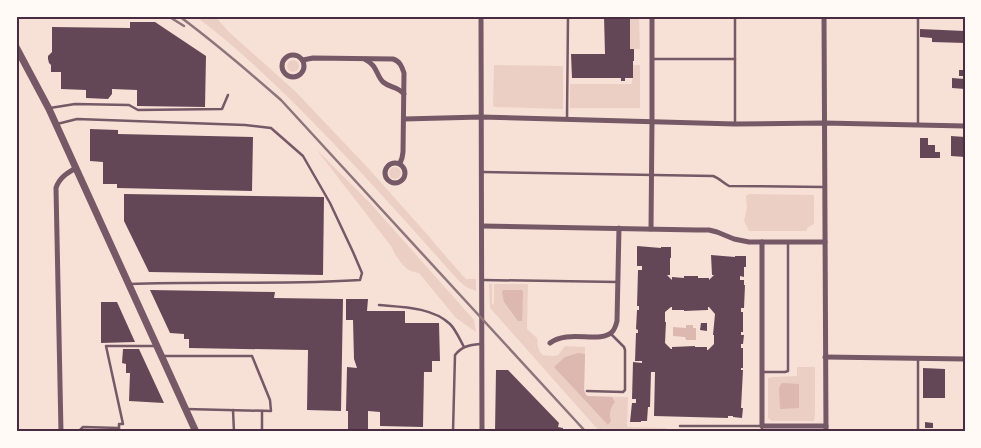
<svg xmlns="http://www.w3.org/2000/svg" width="981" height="448" font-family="'Fira Sans Condensed',sans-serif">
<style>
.green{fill:#ebcfc5}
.water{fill:#dcb8b0}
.building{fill:#644757;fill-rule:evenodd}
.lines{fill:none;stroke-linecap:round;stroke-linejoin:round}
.service{stroke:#755966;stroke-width:2.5}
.minor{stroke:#755966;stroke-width:5}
.tertiary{stroke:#755966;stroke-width:7}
.rail{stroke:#8f747c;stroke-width:2.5}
.neatline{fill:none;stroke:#4a2c40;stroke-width:2}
</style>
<rect width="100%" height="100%" fill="#f7e1d7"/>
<g class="green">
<path d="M195,16H215L229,32L295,91L369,169L425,232L462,275L466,279H476V291L466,287L458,280C417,234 377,189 335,145C291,99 246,54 195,16Z"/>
<path d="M630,16H639L640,49H630Z"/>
<circle cx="293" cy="66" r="6"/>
<path d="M494,65L563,66V109L496,107L493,106Z"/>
<path d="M633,65H640V108H570V84H632Z"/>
<path d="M316,149L370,203L474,320L476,332L456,318L419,273C404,272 397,258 391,246Z"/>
<circle cx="395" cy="173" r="6"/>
<path d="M749,194L814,195V224L808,227L806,231H749L744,221L747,208L746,196Z"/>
<path d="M489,284H492V304H494V284H528L527,329L537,338L538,347L540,352L543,355L553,356L558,355L565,346L585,347L584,390L586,395L589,396L628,397L627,427L666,428V432H600L490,308Z"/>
<path d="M797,367H815V414L814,421H772L768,418V378L772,377L797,376Z"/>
</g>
<g class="water">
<path d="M503,290H522L523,292L522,321H518L504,302L502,292Z"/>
<path d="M686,325H693V328H696V340H686L685,337L673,336V327L686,328Z"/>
<path d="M578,353L585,354L584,390L586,395L588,396L612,397L615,402C610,408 609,414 611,421L608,425L554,367L565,357Z"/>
<path d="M783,383L799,384V408L780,409L779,388L781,384Z"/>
</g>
<g class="building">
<path d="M604,16H630V49H634V61H633V78H625V81H621V78H572L571,54H605Z"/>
<path d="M130,22H155L206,56L205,107L137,106V90L112,89V94L108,99L86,98V90L61,89V72H51V65L49,63L48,59V56L52,52V27L130,28Z"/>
<path d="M920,29L965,31V43L932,42V38L920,37Z"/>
<rect x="959" y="70" width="6" height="6"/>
<path d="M952,78L965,79V89L952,88Z"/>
<path d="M90,129L118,130V134L253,137L252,191L117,188V184H103V162L90,161Z"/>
<path d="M951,136L965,137V157L951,156Z"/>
<path d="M920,138H928V145H935V152H940V158H920Z"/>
<path d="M124,194L324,197L323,275L149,272L124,221Z"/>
<path d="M637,246L661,248V247H671V258H670V275H667L672,280V277L684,278V276H698V278H709V280L714,275H712L711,255L735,257V256H746V267H744V277L740,276V280H744V285H745L744,308H741V312H743V332H741V335H744L743,344H741V348H743V368H741V370H743L741,408H743L742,418L733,417V416H728V418L654,416L655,372H651L650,407H648L647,421H641V422H630L632,403H636V399H632L633,362L642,363V361H635L636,333H638V330L636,329L637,310H639V306H637L638,270H642V266H637ZM671,307H672V310H684V311L708,310V307H709L715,314L713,335H714V344L708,350H707V347H695V346L672,347V349H671L665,343L666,322H665V312Z"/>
<path d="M150,290L275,292L274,298L343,299L341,411L307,410L308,350L189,348V339H184V334L170,333Z"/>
<path d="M346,299H368L367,311H405V323H439L440,361H432V372H424L423,427L380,426V412L368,411V432H348V411H346L347,367L357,368L354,359L353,320H346Z"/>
<path d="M101,302H117L135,342L101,343Z"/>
<path d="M701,323H707V331L700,330Z"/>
<path d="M123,349H139L164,403L129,401L130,373H126V364L122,363Z"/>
<path d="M923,368L945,369V398H923Z"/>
<path d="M496,370H508L559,423L558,427L563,428V432H495Z"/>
<path d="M925,422L933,423V428H925Z"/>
<rect x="946" y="430" width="19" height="2"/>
</g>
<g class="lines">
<g class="service">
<path d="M918,16V125"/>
<path d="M653,59H735"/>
<path d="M50,108L75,104L129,105L138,110L222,109L228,95"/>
<path d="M567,119L568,16"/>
<path d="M57,124L77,119L245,125L271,128L303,156L330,203L353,252L362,273L360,280C284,285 206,281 129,284"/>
<path d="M735,124V16"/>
<path d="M483,172L713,176C719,178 723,183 729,186L824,187"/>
<path d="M483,280L618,282"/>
<path d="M379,305C402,307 432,307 450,324C456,330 460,340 464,347"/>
<path d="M163,356H252L270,400L271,411L186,409"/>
<path d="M763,372H785L788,371V242"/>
<path d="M587,391L623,392L625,390V350L624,347L611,334"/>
<path d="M233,410L234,432"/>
<path d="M262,411V432"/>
<path d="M680,426H762V432"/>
<path d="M78,432L83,427L119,428"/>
<path d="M119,432V424H123L106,346H156"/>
<path d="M453,432L455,355C462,346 470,345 480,344"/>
<path d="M918,432V358"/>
</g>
<g class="minor">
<path d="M481,16L482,432"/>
<path d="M824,16L826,432"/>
<circle cx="293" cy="66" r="11"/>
<path d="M303,60L313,58L393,59C400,61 402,67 404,73L403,152L402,158L400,163"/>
<path d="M366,60C377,65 376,75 383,82C390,88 397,86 404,94"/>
<path d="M404,119L481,117L735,124L824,123L965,126"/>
<circle cx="395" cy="173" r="10"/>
<path d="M482,226L697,230H709L717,232L734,239L749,242H825"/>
<path d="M651,229L652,121V16"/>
<path d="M762,242V426H826"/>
<path d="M550,343C568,329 600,344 612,332C615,329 616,325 617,321L619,228"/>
<path d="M825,357L965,359"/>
<path d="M61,432L56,188C59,178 67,173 76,168"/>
</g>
<path class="tertiary" d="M16,47L49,109L196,432"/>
<g class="rail">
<path d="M168,16L184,26"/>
<path d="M179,16C214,42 248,71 281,100L586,432"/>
</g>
</g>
<rect width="981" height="448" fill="none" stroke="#fffaf5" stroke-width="35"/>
<rect x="18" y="18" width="946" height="412" class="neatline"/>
</svg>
